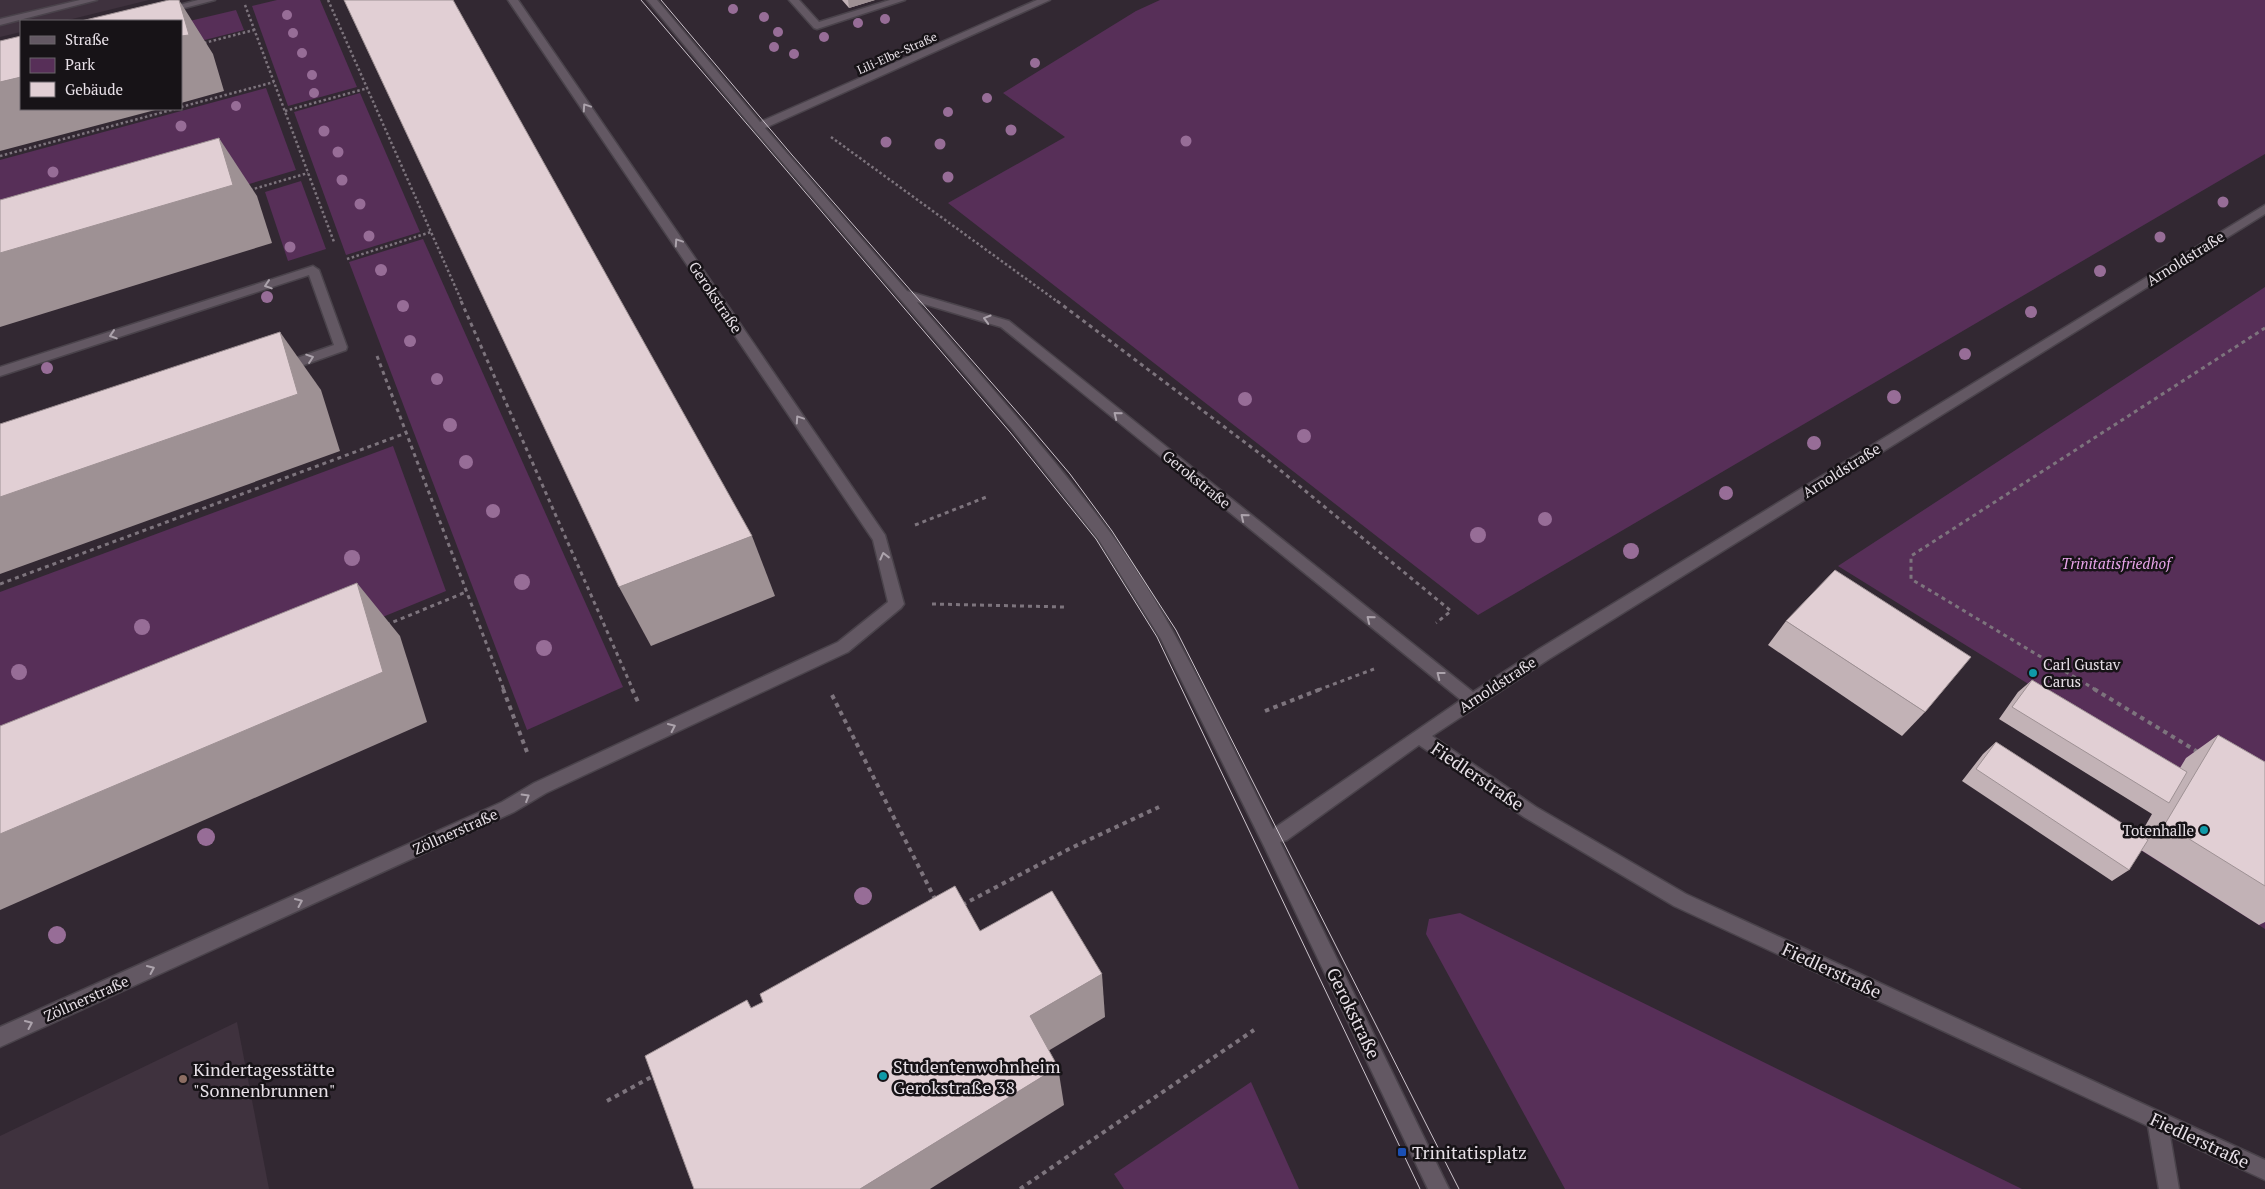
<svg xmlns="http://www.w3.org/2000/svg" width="2265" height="1189" font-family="'PT Serif',serif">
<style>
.education{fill:#3f323e}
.green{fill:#572f58}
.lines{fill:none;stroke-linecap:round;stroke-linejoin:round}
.minor-casing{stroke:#4a434b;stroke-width:3}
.path-far2{stroke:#7d747d;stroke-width:2.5;stroke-dasharray:2.5 2.5;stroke-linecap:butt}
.path-far1{stroke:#7d747d;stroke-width:3;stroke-dasharray:4 4;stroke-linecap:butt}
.path{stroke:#7d747d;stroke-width:4;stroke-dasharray:4.5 4.5;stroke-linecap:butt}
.minor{fill:#635863;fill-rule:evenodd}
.tram{stroke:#cdc5cd;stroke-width:1}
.tree{fill:#976d97}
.wall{fill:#c2b2b6}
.shaded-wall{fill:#9e9194}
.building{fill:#e1cfd4;stroke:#9e9194}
.oneway{stroke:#aca3ac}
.culture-dot{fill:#0f9aa8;stroke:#171317;stroke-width:2}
.education-dot{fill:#8d6e63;stroke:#171317;stroke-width:2}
.transit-dot{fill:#1a4fb4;stroke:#171317;stroke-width:2}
.labels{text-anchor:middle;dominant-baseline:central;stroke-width:5;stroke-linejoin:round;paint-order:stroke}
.far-street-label{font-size:12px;fill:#e7e0e7;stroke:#171317}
.street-label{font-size:15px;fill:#e7e0e7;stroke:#171317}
.park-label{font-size:15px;font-style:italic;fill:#e9a5ea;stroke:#171317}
.poi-label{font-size:15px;fill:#e7e0e7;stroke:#171317;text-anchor:start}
.near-street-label{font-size:18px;fill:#e7e0e7;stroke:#171317}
.near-poi-label{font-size:18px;fill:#e7e0e7;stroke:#171317;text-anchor:start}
</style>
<rect width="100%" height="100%" fill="#322832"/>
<g class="education">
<path d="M0,0H149L64,21H21V32L0,37Z"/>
<path d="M237,1022L269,1189H0V1136Z"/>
</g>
<g class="green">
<path d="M277,0H320L357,87L288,106L252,6Z"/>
<path d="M1160,0H2265V154L1478,615L948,203L1065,137L1003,93L1136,11Z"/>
<path d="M236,10L244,30L181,46V23Z"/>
<path d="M266,88L296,170L0,258V160Z"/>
<path d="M360,93L420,232L346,255L294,112Z"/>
<path d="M301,181L326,249L288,261L265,192Z"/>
<path d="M423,239L623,687L527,730L349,262Z"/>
<path d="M2265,287V929L2134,846L2175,775L1838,566Z"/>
<path d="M393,446L446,591L0,774V592Z"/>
<path d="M1460,913L2022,1189H1565L1426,934L1429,919Z"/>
<path d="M1251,1082L1299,1189H1124L1114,1174Z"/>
</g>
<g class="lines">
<g class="minor-casing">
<g id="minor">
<path d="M80,0H97L0,25V19Z"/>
<path d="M198,0H215L135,21H119Z"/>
<path d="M508,0H518L885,535L904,604L901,608L848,652L546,793L514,812L0,1047V1027L502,802L534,783L838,642L888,602L873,540Z"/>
<path d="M647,0H657L760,122L1037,0H1050L765,128L907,291L1009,321L1473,692L1539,649L2265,205V214L1549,659L1432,736L1536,807L1686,894L2265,1160V1180L2170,1136L2179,1189H2159L2148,1126L1674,906L1524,817L1419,745L1287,840L1280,842L1449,1189H1428L1263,844L1161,639L1099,540L1013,430L754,129ZM917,302L1001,327L1461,700L1273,829C1222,728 1176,622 1109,531C1049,451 982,377 917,302Z"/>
<path d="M789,0H799L819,22L890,0H905L817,29L814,28Z"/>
<path d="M313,266L319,270L347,347L346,350L287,371H277L276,368L277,365L334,345L309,275L0,376V367Z"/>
</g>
</g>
<g class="path-far2">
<path d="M328,0L462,302"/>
<path d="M245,5L334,242"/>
<path d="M204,43L254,30"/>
<path d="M181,107L274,82"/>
<path d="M285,111L368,88"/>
<path d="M831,137L1058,302"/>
<path d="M0,156L175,109"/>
<path d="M250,190L308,173"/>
<path d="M347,259L431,232"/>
</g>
<g class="path-far1">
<path d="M461,301L633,690"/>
<path d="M1057,301L1263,456L1451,611L1436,623"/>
<path d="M377,356L504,690"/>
<path d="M915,525L989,496"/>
<path d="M0,584L406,433"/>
<path d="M932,604L1065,607"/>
<path d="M386,625L466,592"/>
<path d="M1318,690L1374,669"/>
<path d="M2096,690L1911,579V556L2265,328"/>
</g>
<g class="path">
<path d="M503,689L527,752"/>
<path d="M632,689L638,702"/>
<path d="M2094,689L2198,752"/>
<path d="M832,695L936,901"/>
<path d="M1265,711L1321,689"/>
<path d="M962,905L1069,849L1159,807"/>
<path d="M607,1101L655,1075"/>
<path d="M1020,1189L1254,1030"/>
</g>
<use href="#minor" class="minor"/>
<g class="tram">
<path d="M641,0L1010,432L1096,539L1157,637L1420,1189"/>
<path d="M661,0L792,155L1026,422L1070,474L1112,531L1176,630L1459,1189"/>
</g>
</g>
<g class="tree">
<circle cx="733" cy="9" r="5"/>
<circle cx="287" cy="15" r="5"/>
<circle cx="764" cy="17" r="5"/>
<circle cx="885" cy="19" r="5"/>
<circle cx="858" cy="23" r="5"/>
<circle cx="778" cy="32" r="5"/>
<circle cx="293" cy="33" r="5"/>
<circle cx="824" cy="37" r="5"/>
<circle cx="774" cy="47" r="5"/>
<circle cx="302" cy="53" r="5"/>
<circle cx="794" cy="54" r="5"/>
<circle cx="1035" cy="63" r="5"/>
<circle cx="312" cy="75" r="5"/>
<circle cx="314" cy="93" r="5"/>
<circle cx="987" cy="98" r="5"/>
<circle cx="236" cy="106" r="5"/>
<circle cx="948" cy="112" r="5"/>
<circle cx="181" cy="126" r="5.5"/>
<circle cx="1011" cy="130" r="5.5"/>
<circle cx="324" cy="131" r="5.5"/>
<circle cx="1186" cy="141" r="5.5"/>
<circle cx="886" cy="142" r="5.5"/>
<circle cx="940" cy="144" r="5.5"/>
<circle cx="338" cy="152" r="5.5"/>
<circle cx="53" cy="172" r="5.5"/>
<circle cx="948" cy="177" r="5.5"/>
<circle cx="342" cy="180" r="5.5"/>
<circle cx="2223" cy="202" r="5.5"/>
<circle cx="360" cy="204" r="5.5"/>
<circle cx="369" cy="236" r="5.5"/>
<circle cx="2160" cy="237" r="5.5"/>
<circle cx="290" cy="247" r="5.5"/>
<circle cx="381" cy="270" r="6"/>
<circle cx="2100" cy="271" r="6"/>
<circle cx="267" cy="297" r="6"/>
<circle cx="403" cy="306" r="6"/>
<circle cx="2031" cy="312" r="6"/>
<circle cx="410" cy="341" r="6"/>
<circle cx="1965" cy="354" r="6"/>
<circle cx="47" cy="368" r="6"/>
<circle cx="437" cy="379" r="6"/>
<circle cx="1894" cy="397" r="7"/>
<circle cx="1245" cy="399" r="7"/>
<circle cx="450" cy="425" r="7"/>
<circle cx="1304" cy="436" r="7"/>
<circle cx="1814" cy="443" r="7"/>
<circle cx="466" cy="462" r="7"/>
<circle cx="1726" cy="493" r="7"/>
<circle cx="493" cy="511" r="7"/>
<circle cx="1545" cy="519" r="7"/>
<circle cx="1478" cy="535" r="8"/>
<circle cx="1631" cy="551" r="8"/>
<circle cx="352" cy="558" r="8"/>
<circle cx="522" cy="582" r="8"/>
<circle cx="142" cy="627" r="8"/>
<circle cx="544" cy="648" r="8"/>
<circle cx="19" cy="672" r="8"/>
<circle cx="206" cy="837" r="9"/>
<circle cx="863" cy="896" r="9"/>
<circle cx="57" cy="935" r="9"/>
</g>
<g class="wall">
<path d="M842,0H875L849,8Z"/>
<path d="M1786,621L1925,712L1902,736L1768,645Z"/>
<path d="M2032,680L2180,768L2186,758L2218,735L2265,762V922L2259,925L2141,850L2129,870L2112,881L1962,781L1983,754L1996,742L2140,835L2152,814L1999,719L2018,692Z"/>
</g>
<g class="shaded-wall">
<path d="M179,0L213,54L224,91L181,103V36Z"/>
<path d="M848,0H875L849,8Z"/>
<path d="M21,77V109H159L0,151V82Z"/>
<path d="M219,138L257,196L272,243L0,327V253Z"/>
<path d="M280,332L321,390L340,451L0,574V497Z"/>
<path d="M752,536L775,596L651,646L619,587Z"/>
<path d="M357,583L400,636L427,722L0,910V834Z"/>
<path d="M1102,974L1105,1017L1038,1057L1030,1016Z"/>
<path d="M1058,1067L1064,1105L930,1189H860Z"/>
</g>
<g class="building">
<path d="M169,0H179L189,35L181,36V21H81Z"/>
<path d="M344,0H453L752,536L619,587Z"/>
<path d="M21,36V77L0,82V41Z"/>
<path d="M219,138L233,185L0,253V200Z"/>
<path d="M280,332L298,394L0,497V424Z"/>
<path d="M1835,570L1971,657L1925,712L1786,621Z"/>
<path d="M357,583L383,672L0,834V726Z"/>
<path d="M2032,680L2187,772L2169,803L2012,707Z"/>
<path d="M2218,735L2265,762V886L2165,824Z"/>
<path d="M1996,742L2148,840L2129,870L1976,769Z"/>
<path d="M955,886L980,931L1052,891L1102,974L1030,1016L1058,1067L860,1189H694L645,1056L747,1000L751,1008L763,1002L760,994Z"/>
</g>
<defs><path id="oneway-chevron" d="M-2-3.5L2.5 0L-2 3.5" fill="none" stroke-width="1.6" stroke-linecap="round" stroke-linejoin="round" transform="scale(1.25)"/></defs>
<g class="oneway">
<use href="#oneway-chevron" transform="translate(586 107) rotate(-124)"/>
<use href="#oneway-chevron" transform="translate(678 242) rotate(-124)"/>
<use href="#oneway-chevron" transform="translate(268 285) rotate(162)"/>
<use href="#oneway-chevron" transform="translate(987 319) rotate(-164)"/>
<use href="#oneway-chevron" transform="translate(113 335) rotate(162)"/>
<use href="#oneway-chevron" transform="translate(310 358) rotate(-19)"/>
<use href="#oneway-chevron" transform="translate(1117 415) rotate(-141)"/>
<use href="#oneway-chevron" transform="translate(799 419) rotate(-124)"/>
<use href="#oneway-chevron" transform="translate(1244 517) rotate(-141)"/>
<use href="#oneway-chevron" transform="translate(884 556) rotate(-104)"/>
<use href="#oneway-chevron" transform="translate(1370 619) rotate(-141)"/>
<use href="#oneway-chevron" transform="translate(1440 675) rotate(-142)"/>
<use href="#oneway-chevron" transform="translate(672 727) rotate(-25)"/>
<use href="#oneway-chevron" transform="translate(526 797) rotate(-31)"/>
<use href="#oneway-chevron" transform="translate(299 902) rotate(-24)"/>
<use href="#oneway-chevron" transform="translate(151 969) rotate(-24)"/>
<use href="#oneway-chevron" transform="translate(29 1024) rotate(-24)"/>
</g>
<g class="culture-dot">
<circle cx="2033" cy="673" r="5"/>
<circle cx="2204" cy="830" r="5"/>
<circle cx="883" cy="1076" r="5"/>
</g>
<circle class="education-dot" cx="183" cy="1079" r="5"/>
<rect class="transit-dot" x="1397" y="1147" width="10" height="10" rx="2.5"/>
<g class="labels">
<g class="far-street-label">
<text transform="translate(897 53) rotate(-24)">Lili-Elbe-Straße</text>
</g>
<g class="street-label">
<text transform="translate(2185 258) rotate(-32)">Arnoldstraße</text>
<text transform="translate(716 297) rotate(56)">Gerokstraße</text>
<text transform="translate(1841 470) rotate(-32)">Arnoldstraße</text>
<text transform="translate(1197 479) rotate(39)">Gerokstraße</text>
<text transform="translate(1497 684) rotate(-33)">Arnoldstraße</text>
<text transform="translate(455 831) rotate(-24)">Zöllnerstraße</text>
<text transform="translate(86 998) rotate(-24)">Zöllnerstraße</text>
</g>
<g class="park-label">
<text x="2116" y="563">Trinitatisfriedhof</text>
</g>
<g class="poi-label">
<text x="2043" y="664">Carl Gustav<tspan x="2043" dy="17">Carus</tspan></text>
<text x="2194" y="830" text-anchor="end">Totenhalle</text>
</g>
<g class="near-street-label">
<text transform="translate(1478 776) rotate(34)">Fiedlerstraße</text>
<text transform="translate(1832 970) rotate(25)">Fiedlerstraße</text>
<text transform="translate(1354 1013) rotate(64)">Gerokstraße</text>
<text transform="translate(2200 1140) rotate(25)">Fiedlerstraße</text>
</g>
<g class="near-poi-label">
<text x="893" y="1066">Studentenwohnheim<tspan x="893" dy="21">Gerokstraße 38</tspan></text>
<text x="193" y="1069">Kindertagesstätte<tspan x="193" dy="21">"Sonnenbrunnen"</tspan></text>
<text x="1412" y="1152">Trinitatisplatz</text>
</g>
</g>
<rect x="20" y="20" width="162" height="90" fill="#171317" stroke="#6a656a"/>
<rect x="30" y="36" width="25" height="8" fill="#635863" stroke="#6a656a"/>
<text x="65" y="45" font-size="15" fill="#e7e0e7">Straße</text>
<rect x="30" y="58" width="25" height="15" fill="#572f58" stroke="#6a656a"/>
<text x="65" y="70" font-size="15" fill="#e7e0e7">Park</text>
<rect x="30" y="82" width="25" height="15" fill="#e1cfd4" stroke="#6a656a"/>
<text x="65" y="95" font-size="15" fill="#e7e0e7">Gebäude</text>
</svg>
